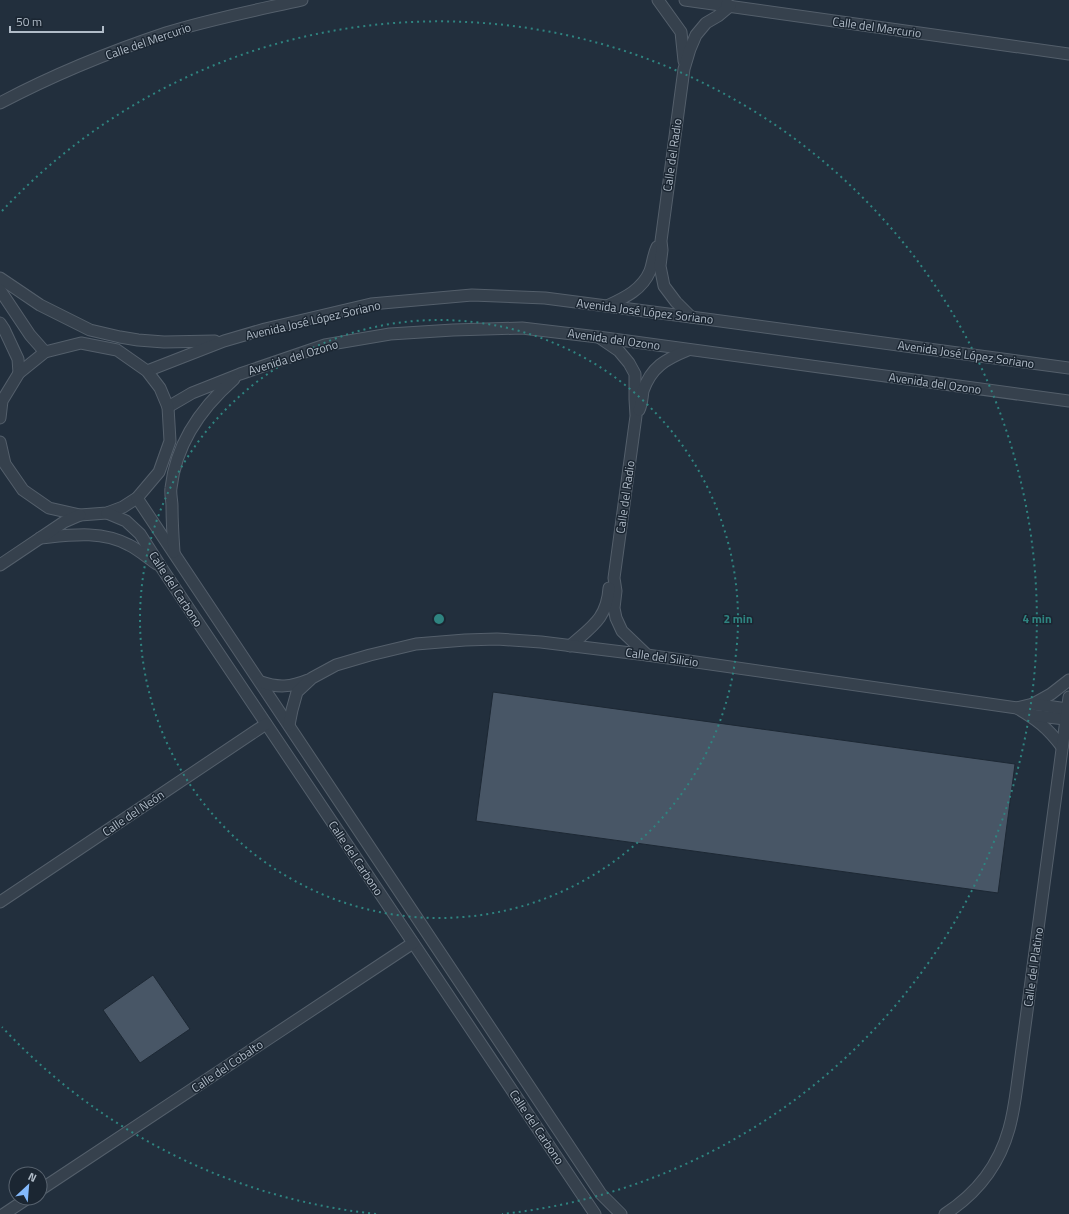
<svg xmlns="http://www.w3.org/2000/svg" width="1069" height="1214" font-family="'Titillium Web',sans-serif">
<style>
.building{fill:#485666;stroke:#1d2834}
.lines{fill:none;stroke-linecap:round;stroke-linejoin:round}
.street-casing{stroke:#545f6b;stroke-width:13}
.street{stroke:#36414d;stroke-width:11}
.ring{fill:none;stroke:#2f8480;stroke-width:2;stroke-dasharray:2 4}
.labels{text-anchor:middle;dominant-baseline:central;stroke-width:3;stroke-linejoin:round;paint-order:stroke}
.street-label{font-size:12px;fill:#b1bcc8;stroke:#1b2632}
.centre{fill:#2f8480;stroke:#1b2632;stroke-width:2}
.ring-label{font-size:12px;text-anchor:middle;font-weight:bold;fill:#2f8480;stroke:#1b2632;stroke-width:3;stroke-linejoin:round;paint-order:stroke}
</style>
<rect width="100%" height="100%" fill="#222f3d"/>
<g class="building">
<path d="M493,692L1015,764L998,893L476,821Z"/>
<path d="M153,975L190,1029L140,1063L103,1010Z"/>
</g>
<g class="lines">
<g class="street-casing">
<g id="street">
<path d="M658,0L681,32L684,61"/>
<path d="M685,0L1069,54"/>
<path d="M0,103C53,75 109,52 166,33C210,19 257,10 302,0"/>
<path d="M0,278L40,305L90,330L120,337L138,340L164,342L215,341"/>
<path d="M0,290L30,335L45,352"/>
<path d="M607,306C624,298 642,290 650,271C653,263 653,255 657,247"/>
<path d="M691,317L676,302L664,286L660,266L662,250L661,241L684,69L690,49L696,35L706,23L718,16L730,6L727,4"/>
<path d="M0,323L4,329L18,359L19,373"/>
<path d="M600,338L619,351L629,363L635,374V399L636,416L614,578L616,591L614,608L616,618L622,631L647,655"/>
<path d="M147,371L224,341L265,329L371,304L472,295L545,298L691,317L1069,368"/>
<path d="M168,407L192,393L240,374L325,345L390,334L453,330L522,328L598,337L1069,401"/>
<path d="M639,410C642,404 642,397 643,391C651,367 666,359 688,350"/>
<path d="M0,418L2,401L19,373L45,352L81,343L117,350L147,371L160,388L168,407L170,441L159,472L137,498L123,507L107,513L80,515L49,508L23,490L5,464L0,442"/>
<path d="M137,498L601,1194L621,1214"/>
<path d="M107,513L126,521L140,534L161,567L595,1214"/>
<path d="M40,538C70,535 101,530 129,545C139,550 148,558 157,564"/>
<path d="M174,552C173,537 172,521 172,506C172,500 170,494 171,488C176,443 201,408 234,379"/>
<path d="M0,565L64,522L80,515"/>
<path d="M570,646C591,627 607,619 609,588"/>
<path d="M261,682C278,688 291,687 308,680"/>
<path d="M1033,704L1051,694L1069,680"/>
<path d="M1017,708C1037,720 1047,727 1062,747"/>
<path d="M1030,715L1065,719"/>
<path d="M289,725L292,710L297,692L312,678L336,665L370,655L416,644L465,640L497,639L541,642L647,655L1017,708L1033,704L1067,709"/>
<path d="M0,902L266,724"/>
<path d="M40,1190L413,943"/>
<path d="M4,1214L28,1198"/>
<path d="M945,1214C976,1194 999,1165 1009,1129C1013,1115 1015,1101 1017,1086L1069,697"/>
</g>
</g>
<use href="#street" class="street"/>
</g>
<g class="ring">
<circle cx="439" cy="619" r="299"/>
<path d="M376 1214A598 598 0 0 1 2 1027M2 211A598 598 0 1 1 502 1214"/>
</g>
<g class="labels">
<g class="street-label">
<text transform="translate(877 27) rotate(8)">Calle del Mercurio</text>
<text transform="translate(148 41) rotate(-19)">Calle del Mercurio</text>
<text transform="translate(672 155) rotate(-82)">Calle del Radio</text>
<text transform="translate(645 311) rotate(7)">Avenida José López Soriano</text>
<text transform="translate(313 320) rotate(-13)">Avenida José López Soriano</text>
<text transform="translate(614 339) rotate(8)">Avenida del Ozono</text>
<text transform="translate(966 354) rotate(8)">Avenida José López Soriano</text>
<text transform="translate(293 357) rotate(-17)">Avenida del Ozono</text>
<text transform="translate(935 383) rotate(8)">Avenida del Ozono</text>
<text transform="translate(625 497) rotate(-82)">Calle del Radio</text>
<text transform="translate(176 589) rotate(57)">Calle del Carbono</text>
<text transform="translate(662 657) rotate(8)">Calle del Silicio</text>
<text transform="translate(133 813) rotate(-34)">Calle del Neón</text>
<text transform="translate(356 858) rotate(56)">Calle del Carbono</text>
<text transform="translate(1033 967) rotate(-82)">Calle del Platino</text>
<text transform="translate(227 1066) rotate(-34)">Calle del Cobalto</text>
<text transform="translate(537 1127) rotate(56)">Calle del Carbono</text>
</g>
</g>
<circle cx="439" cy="619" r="6" class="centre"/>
<g class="ring-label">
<text x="738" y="623">2 min</text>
<text x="1037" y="623">4 min</text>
</g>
<g transform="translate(28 1186) rotate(26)"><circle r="19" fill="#1b2632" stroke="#57626e"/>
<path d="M0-3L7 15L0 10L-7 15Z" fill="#83b9fc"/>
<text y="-6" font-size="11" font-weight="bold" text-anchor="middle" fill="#b1bcc8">N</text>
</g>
<path d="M10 26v6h93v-6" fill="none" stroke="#b1bcc8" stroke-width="2"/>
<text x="16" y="26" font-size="12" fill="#b1bcc8" stroke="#1b2632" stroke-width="3" paint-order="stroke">50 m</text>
</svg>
